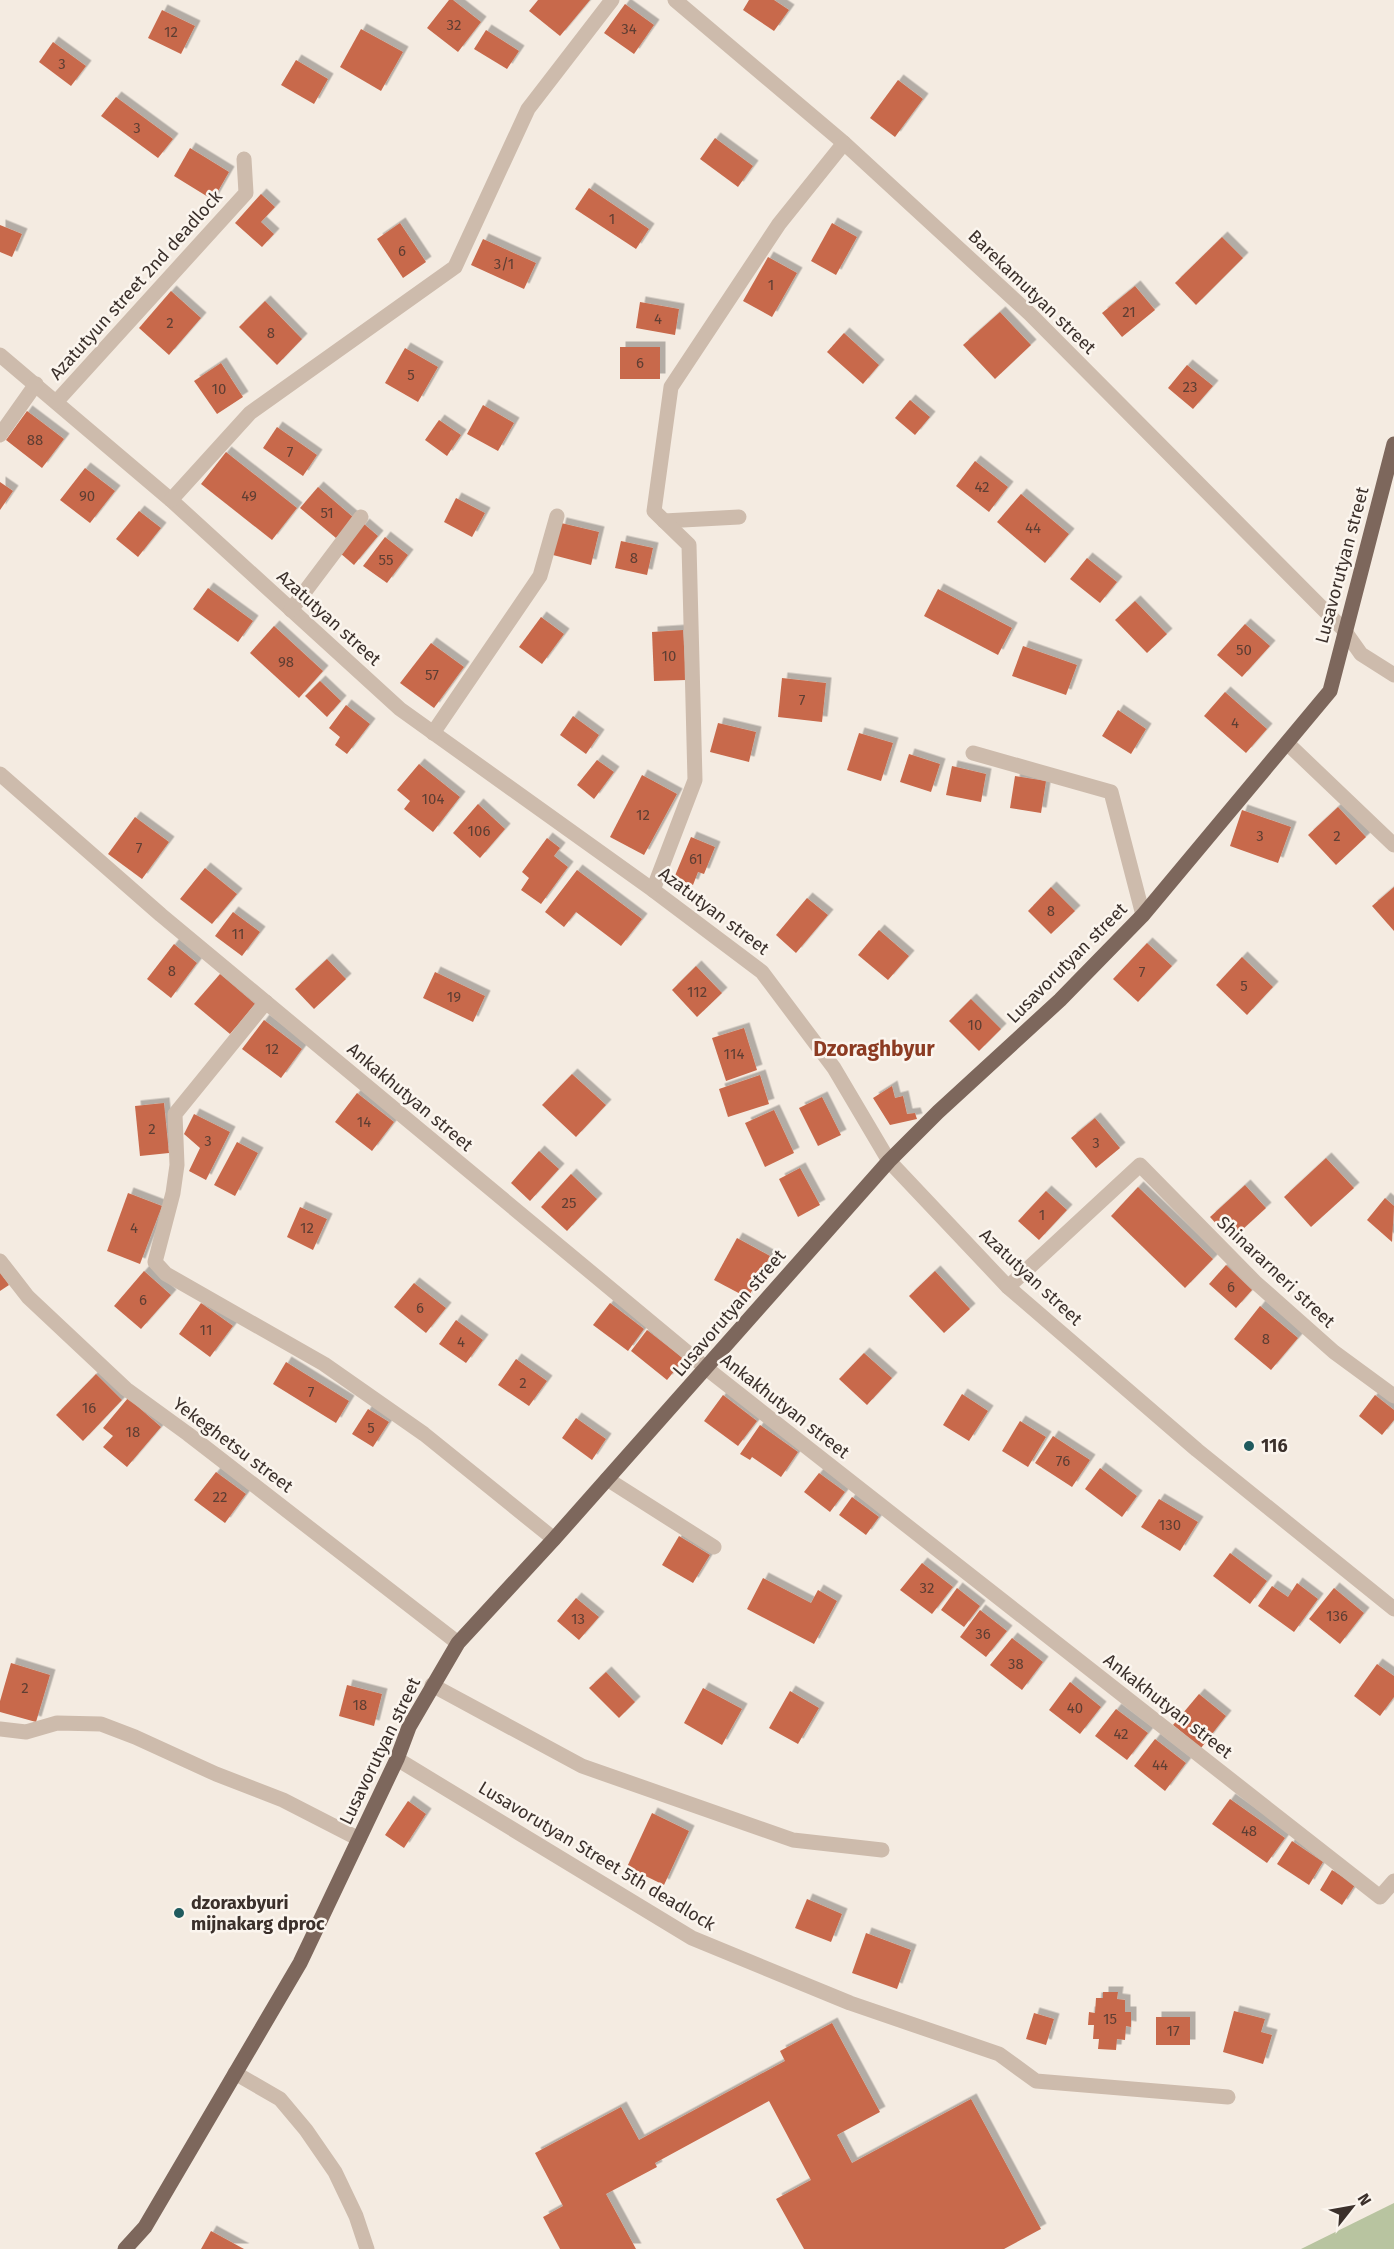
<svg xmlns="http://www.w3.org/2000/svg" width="1394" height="2249" font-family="'Fira Sans',sans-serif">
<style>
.green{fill:#b8c4a0}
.building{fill:#c8694b;filter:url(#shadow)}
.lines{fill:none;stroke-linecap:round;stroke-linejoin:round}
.minor{stroke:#cdbbac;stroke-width:15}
.major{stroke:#7d675c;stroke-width:15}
.poi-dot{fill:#1f5a5e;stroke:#fbf5ee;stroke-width:2}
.labels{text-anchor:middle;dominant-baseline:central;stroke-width:5;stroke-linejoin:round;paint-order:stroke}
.number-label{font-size:15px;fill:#5e3e33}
.street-label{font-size:18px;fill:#3b302b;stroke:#fbf5ee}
.poi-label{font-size:18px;font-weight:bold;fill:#3b302b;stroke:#fbf5ee;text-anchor:start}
.quarter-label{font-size:21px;font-weight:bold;fill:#8c3b22;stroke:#fbf5ee}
</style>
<defs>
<filter id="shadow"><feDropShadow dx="5.5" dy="-5.5" stdDeviation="0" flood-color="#0004"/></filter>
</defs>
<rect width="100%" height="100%" fill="#f4ebe1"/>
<path class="green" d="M1394,2203V2249H1301Z"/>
<g class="building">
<path d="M449,0H453L481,22L458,52L427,28Z"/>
<path d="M538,0H590L560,36L529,11Z"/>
<path d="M749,0H774L789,10L774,31L743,10Z"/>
<path d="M625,4L654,25L634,54L604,33Z"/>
<path d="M162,10L195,26L181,54L148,38Z"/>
<path d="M361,29L403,52L381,91L340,67Z"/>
<path d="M486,30L519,51L507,69L474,49Z"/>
<path d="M53,42L86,66L71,86L39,62Z"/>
<path d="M296,60L328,79L314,104L281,85Z"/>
<path d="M898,80L923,99L895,137L870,118Z"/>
<path d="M116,97L173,139L158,158L101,116Z"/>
<path d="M715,138L753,166L738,187L700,159Z"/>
<path d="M190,148L229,172L213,200L174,176Z"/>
<path d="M589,188L649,229L636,249L575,209Z"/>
<path d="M261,194L275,207L261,222L274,234L262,247L235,223Z"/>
<path d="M400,223L426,262L403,278L377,239Z"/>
<path d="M832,223L857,237L836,275L811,261Z"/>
<path d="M0,225L22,234L12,257L0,252Z"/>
<path d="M1222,237L1243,258L1196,305L1175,283Z"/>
<path d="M483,239L536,263L524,289L471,265Z"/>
<path d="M768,257L797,273L772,317L743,301Z"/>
<path d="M1135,286L1155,310L1122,337L1102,313Z"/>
<path d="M171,291L201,318L169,355L139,328Z"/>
<path d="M265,301L302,339L277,365L239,327Z"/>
<path d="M640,302L679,309L675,335L636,328Z"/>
<path d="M1000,312L1031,345L995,379L963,345Z"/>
<path d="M844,333L879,365L863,384L827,352Z"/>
<rect x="620" y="347" width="40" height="32"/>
<path d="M405,348L438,367L418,402L385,383Z"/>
<path d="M221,363L243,397L217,414L194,381Z"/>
<path d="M1187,365L1213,386L1193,409L1168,388Z"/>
<path d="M910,400L930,417L915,435L895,418Z"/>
<path d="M483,405L514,423L498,451L467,434Z"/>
<path d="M27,411L64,439L42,468L6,440Z"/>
<path d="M439,420L461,435L447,456L425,440Z"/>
<path d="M277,427L317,455L303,476L263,448Z"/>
<path d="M226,452L297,508L272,540L201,484Z"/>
<path d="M975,461L1008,487L989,512L956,486Z"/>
<path d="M85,468L115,491L90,523L60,500Z"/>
<path d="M0,482L13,491L0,510Z"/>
<path d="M318,487L354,518L336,538L300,508Z"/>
<path d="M1021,494L1069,534L1045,563L997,522Z"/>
<path d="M456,498L485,513L472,537L444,522Z"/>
<path d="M139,511L161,528L138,557L116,539Z"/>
<path d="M561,523L599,532L591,565L553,555Z"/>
<path d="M364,524L378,536L354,565L340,553Z"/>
<path d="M385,537L408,555L387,583L363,566Z"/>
<path d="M621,541L653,548L647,575L615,568Z"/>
<path d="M1087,558L1117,582L1100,603L1070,579Z"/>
<path d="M208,588L253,621L238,642L193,609Z"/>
<path d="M938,589L1012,628L998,655L924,616Z"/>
<path d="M1135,601L1167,634L1147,653L1115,620Z"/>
<path d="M541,617L564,634L542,664L519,647Z"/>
<path d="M1245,624L1270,646L1242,677L1217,655Z"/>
<path d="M274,626L323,671L299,698L250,653Z"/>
<path d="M683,630L686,680L654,681L652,632Z"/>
<path d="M431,643L464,667L434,708L400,683Z"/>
<path d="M1023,646L1077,665L1066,695L1012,676Z"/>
<path d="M782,678L826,683L822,722L778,717Z"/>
<path d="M320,681L341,701L327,717L305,696Z"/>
<path d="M1225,692L1267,729L1246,753L1204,716Z"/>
<path d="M346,705L370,724L347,754L335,745L340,737L329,728Z"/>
<path d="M1118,710L1146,729L1131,754L1102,736Z"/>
<path d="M573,716L599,735L586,754L560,735Z"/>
<path d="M718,723L756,732L749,762L710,752Z"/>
<path d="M859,733L893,743L881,781L847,770Z"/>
<path d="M909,754L940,764L931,792L900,782Z"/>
<path d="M597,760L614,772L594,799L577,785Z"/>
<path d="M419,764L460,797L433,832L404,809L410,801L397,790Z"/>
<path d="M952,766L986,774L981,802L946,795Z"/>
<path d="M642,775L677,794L644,855L610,837Z"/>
<path d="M1015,776L1046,781L1041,813L1010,808Z"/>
<path d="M478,804L505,829L480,858L453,833Z"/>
<path d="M1338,807L1366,837L1336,865L1308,835Z"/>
<path d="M1242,810L1291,827L1278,863L1230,846Z"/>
<path d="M135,817L169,842L142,879L108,854Z"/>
<path d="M691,837L715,847L704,874L698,872L693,885L674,878Z"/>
<path d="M547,838L560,848L554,856L568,867L541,904L521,890L529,878L522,872Z"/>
<path d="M205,868L237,894L212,924L180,899Z"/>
<path d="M577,870L642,919L621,946L576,912L564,927L545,912Z"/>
<path d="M1051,887L1075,911L1051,934L1028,911Z"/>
<path d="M1394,887V931L1372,906Z"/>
<path d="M807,898L828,915L796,953L776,935Z"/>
<path d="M233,912L260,932L242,956L215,936Z"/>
<path d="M879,930L909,956L888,980L858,955Z"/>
<path d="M1147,943L1172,966L1138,1002L1113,979Z"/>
<path d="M174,944L197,963L171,998L147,979Z"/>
<path d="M1242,957L1273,987L1247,1015L1216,985Z"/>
<path d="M327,959L346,979L314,1009L295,989Z"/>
<path d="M696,966L722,993L697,1017L672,990Z"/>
<path d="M435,972L485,996L473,1022L423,998Z"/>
<path d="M220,974L255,1004L230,1034L194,1004Z"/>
<path d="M971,999L1001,1029L979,1051L949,1021Z"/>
<path d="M264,1020L302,1049L281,1078L242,1049Z"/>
<path d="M744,1028L757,1070L726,1081L712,1038Z"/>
<path d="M572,1074L606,1105L576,1137L542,1105Z"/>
<path d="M760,1075L769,1104L728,1117L719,1089Z"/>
<path d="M892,1086L895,1098L903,1096L907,1114L915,1113L917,1119L890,1125L873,1098Z"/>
<path d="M357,1093L394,1122L372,1151L335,1122Z"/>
<path d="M822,1097L841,1135L818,1146L799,1108Z"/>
<path d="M164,1103L169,1153L140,1156L135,1106Z"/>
<path d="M774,1110L794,1153L765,1167L745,1123Z"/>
<path d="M194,1114L230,1132L206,1180L189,1171L200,1148L184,1134Z"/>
<path d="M1095,1118L1120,1148L1096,1168L1071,1138Z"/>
<path d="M237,1142L258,1153L235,1196L214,1185Z"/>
<path d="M539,1151L559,1169L530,1201L511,1183Z"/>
<path d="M1326,1158L1354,1188L1311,1227L1284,1197Z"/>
<path d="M800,1168L820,1205L798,1217L779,1179Z"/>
<path d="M571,1174L597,1199L567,1231L541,1207Z"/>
<path d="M1245,1185L1266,1208L1231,1240L1210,1217Z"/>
<path d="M1138,1187L1213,1259L1185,1288L1111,1216Z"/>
<path d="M1046,1191L1067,1210L1039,1240L1018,1221Z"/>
<path d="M128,1193L162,1206L140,1264L107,1251Z"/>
<path d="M1385,1198L1394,1206L1392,1242L1367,1220Z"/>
<path d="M300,1207L327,1219L313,1250L287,1237Z"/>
<path d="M737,1238L770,1256L748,1298L714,1280Z"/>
<path d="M1226,1265L1252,1290L1236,1308L1209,1284Z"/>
<path d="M144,1271L171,1295L141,1329L114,1306Z"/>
<path d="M935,1271L970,1309L944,1333L909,1296Z"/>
<path d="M0,1272L9,1285L0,1291Z"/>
<path d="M414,1283L446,1308L426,1333L394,1307Z"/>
<path d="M201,1303L233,1326L210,1357L179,1334Z"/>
<path d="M610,1303L644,1329L628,1351L593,1325Z"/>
<path d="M1260,1306L1298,1338L1271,1370L1234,1339Z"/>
<path d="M456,1320L483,1340L466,1363L439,1344Z"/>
<path d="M647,1330L684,1359L667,1380L631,1351Z"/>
<path d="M864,1353L892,1378L867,1405L839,1379Z"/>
<path d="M516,1359L547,1381L529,1406L498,1385Z"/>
<path d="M286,1362L349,1401L336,1423L273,1384Z"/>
<path d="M96,1374L122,1400L83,1441L56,1415Z"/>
<path d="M962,1394L988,1411L969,1441L943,1425Z"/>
<path d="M723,1395L757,1421L738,1446L704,1421Z"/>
<path d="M1375,1395L1394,1410V1420L1382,1435L1359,1416Z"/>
<path d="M128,1398L161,1427L127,1467L103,1447L113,1436L103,1428Z"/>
<path d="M368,1409L389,1422L373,1447L352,1434Z"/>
<path d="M576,1418L606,1439L592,1460L562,1438Z"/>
<path d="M1020,1421L1046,1437L1028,1467L1002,1451Z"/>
<path d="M760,1425L798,1452L781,1477L752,1457L750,1460L740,1454Z"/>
<path d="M1053,1436L1090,1460L1072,1487L1035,1463Z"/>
<path d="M1100,1468L1137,1496L1122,1517L1085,1489Z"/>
<path d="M216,1472L246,1494L225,1523L194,1500Z"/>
<path d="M819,1473L845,1492L830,1512L804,1492Z"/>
<path d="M852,1497L879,1517L866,1535L839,1515Z"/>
<path d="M1159,1499L1198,1522L1180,1551L1141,1527Z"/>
<path d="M679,1536L710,1555L693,1583L662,1565Z"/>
<path d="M1230,1553L1267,1581L1250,1604L1213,1576Z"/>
<path d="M922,1563L953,1587L932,1614L900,1590Z"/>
<path d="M763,1578L811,1603L818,1590L837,1601L814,1644L747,1609Z"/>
<path d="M1297,1583L1318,1599L1294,1632L1258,1606L1272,1586L1288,1597Z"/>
<path d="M957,1588L980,1606L964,1627L941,1610Z"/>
<path d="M1334,1588L1364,1613L1340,1644L1309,1619Z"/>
<path d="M576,1598L599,1617L579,1640L557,1621Z"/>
<path d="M980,1610L1007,1631L986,1657L960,1637Z"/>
<path d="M1012,1638L1043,1662L1022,1690L990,1665Z"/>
<path d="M11,1663L50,1675L36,1722L0,1712V1701Z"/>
<path d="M1377,1664L1394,1676V1697L1380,1716L1354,1696Z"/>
<path d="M606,1672L635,1702L619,1718L589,1688Z"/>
<path d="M1070,1682L1101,1707L1080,1734L1049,1710Z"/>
<path d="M347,1685L382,1694L374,1726L339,1716Z"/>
<path d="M703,1688L742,1709L722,1745L684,1723Z"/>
<path d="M790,1691L819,1708L798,1744L769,1728Z"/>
<path d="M1199,1694L1226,1716L1201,1748L1173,1725Z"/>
<path d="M1116,1709L1148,1733L1127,1760L1095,1736Z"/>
<path d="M1155,1739L1186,1763L1165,1791L1134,1766Z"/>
<path d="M1230,1799L1285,1838L1267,1863L1212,1824Z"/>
<path d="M408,1801L426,1814L404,1848L385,1835Z"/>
<path d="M652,1813L689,1831L664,1885L627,1867Z"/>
<path d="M1292,1841L1323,1862L1309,1885L1277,1864Z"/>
<path d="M1332,1870L1355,1885L1342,1905L1320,1890Z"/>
<path d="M807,1899L842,1914L831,1942L795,1928Z"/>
<path d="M866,1933L911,1950L897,1989L852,1973Z"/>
<path d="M1103,1992H1118L1117,1999L1125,2000V2012H1131V2027L1126,2026L1125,2040L1117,2039L1116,2050L1098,2049L1099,2039H1093L1094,2025H1088L1089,2012L1095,2013L1096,1998H1103Z"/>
<path d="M1234,2011L1265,2019L1261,2032L1272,2035L1263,2064L1223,2052Z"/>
<path d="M1034,2013L1054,2019L1046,2045L1026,2039Z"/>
<rect x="1156" y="2017" width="34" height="28"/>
<path d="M832,2023L880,2112L837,2135L852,2163L971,2099L1041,2229L1004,2249H804L776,2199L811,2180L769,2101L655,2163L657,2167L606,2194L636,2249H560L543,2217L563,2206L535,2153L621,2107L639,2140L785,2061L780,2051Z"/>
<path d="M211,2231L244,2249H201Z"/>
</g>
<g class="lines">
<g class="minor">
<path d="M675,0L844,143L1030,314L1344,630L1361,654L1394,675"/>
<path d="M0,355L171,500L400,709L653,890L762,972L834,1068L889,1161L1008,1287L1197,1450L1394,1609"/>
<path d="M57,401L246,193L244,159"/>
<path d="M0,435L36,384"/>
<path d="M171,500L250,413L455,267L528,109L612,0"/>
<path d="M664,521L739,517"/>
<path d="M291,610L361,517"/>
<path d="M433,733L540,576L557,516"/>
<path d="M1287,743L1394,845"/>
<path d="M973,753L1111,792L1143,915"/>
<path d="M0,774L161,915L706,1368L1380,1897L1394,1881"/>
<path d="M653,890L695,780L689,545L654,511L671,387L779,224L844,143"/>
<path d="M266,1002L175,1114L177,1165L173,1193L155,1262L166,1274L324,1364L424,1434L554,1539"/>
<path d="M0,1261L28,1297L126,1389L188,1434L458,1643"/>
<path d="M1008,1287L1140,1165L1255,1282L1334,1352L1394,1396"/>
<path d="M607,1479L714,1547"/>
<path d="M432,1685L582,1766L793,1840L882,1850"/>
<path d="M0,1729L26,1732L57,1723L101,1724L135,1737L216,1774L283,1800L359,1839"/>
<path d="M397,1759L692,1938L850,2003L999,2054L1036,2081L1228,2097"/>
<path d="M235,2073L280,2099L306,2130L335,2172L356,2216L367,2249"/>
</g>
<path class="major" d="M125,2249L145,2227L300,1963L397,1759L409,1727L458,1643L554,1539L889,1161L938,1112L1060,1000L1143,915L1330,691L1394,444"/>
</g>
<g class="poi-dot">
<circle cx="1249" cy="1446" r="6"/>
<circle cx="179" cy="1913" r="6"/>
</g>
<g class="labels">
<g class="number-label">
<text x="454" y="25">32</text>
<text x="629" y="29">34</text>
<text x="171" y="32">12</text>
<text x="62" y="64">3</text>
<text x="137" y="128">3</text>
<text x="612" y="219">1</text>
<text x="402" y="251">6</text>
<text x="504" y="264">3/1</text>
<text x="771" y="285">1</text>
<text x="1129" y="312">21</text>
<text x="658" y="319">4</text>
<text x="170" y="323">2</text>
<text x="271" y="333">8</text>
<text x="640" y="363">6</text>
<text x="411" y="375">5</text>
<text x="1190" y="387">23</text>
<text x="219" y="389">10</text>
<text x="35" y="440">88</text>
<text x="290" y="452">7</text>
<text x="982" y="487">42</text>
<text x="87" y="496">90</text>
<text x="249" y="496">49</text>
<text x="327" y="513">51</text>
<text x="1033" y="528">44</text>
<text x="634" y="558">8</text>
<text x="386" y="560">55</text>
<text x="1244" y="650">50</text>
<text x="669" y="656">10</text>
<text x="286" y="662">98</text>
<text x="432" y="675">57</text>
<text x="802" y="700">7</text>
<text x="1235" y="723">4</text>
<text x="433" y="799">104</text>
<text x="643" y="815">12</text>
<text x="479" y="831">106</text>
<text x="1260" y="836">3</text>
<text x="1337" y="836">2</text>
<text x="139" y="848">7</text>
<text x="696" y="859">61</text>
<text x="1051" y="911">8</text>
<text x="238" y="934">11</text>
<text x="172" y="971">8</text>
<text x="1142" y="972">7</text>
<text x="1244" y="986">5</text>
<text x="697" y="992">112</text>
<text x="454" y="997">19</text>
<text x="975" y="1025">10</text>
<text x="272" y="1049">12</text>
<text x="734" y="1054">114</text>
<text x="364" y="1122">14</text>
<text x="152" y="1129">2</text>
<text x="208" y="1141">3</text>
<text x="1096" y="1143">3</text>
<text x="569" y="1203">25</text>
<text x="1042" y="1215">1</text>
<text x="134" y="1228">4</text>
<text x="307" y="1228">12</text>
<text x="1231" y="1287">6</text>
<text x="143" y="1300">6</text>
<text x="420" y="1308">6</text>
<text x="206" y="1330">11</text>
<text x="1266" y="1339">8</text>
<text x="461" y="1342">4</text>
<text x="523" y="1383">2</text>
<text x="311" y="1392">7</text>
<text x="89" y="1408">16</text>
<text x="371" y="1428">5</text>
<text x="133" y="1432">18</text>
<text x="1063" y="1461">76</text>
<text x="220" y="1497">22</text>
<text x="1170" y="1525">130</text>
<text x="927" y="1588">32</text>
<text x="1337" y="1616">136</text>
<text x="578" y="1619">13</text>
<text x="983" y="1634">36</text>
<text x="1016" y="1664">38</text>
<text x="25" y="1688">2</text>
<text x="360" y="1705">18</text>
<text x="1075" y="1708">40</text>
<text x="1121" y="1734">42</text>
<text x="1160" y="1765">44</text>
<text x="1249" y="1831">48</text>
<text x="1110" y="2019">15</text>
<text x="1173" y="2031">17</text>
</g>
<g class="street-label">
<text transform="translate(136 285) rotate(-48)">Azatutyun street 2nd deadlock</text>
<text transform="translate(1032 292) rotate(44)">Barekamutyan street</text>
<text transform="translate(1342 565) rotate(-75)">Lusavorutyan street</text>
<text transform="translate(329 618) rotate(42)">Azatutyan street</text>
<text transform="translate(714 911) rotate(37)">Azatutyan street</text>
<text transform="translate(1067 963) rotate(-45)">Lusavorutyan street</text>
<text transform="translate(410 1097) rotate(40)">Ankakhutyan street</text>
<text transform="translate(1276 1272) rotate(43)">Shinararneri street</text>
<text transform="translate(1031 1277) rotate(43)">Azatutyan street</text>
<text transform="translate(729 1313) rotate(-49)">Lusavorutyan street</text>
<text transform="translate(785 1406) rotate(38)">Ankakhutyan street</text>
<text transform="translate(233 1445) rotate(37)">Yekeghetsu street</text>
<text transform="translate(1168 1706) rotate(38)">Ankakhutyan street</text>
<text transform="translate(380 1751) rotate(-64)">Lusavorutyan street</text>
<text transform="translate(597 1856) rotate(31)">Lusavorutyan Street 5th deadlock</text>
</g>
<g class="poi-label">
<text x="1261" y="1446">116</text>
<text x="191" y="1903">dzoraxbyuri<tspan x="191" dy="21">mijnakarg dproc</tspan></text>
</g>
<g class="quarter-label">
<text x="874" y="1049">Dzoraghbyur</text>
</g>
</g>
<g transform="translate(1352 2207) rotate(59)" stroke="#fbf5ee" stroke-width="4.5" paint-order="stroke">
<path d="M0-4.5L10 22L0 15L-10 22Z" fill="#3b302b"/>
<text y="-9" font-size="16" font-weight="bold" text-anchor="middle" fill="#3b302b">N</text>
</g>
</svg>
